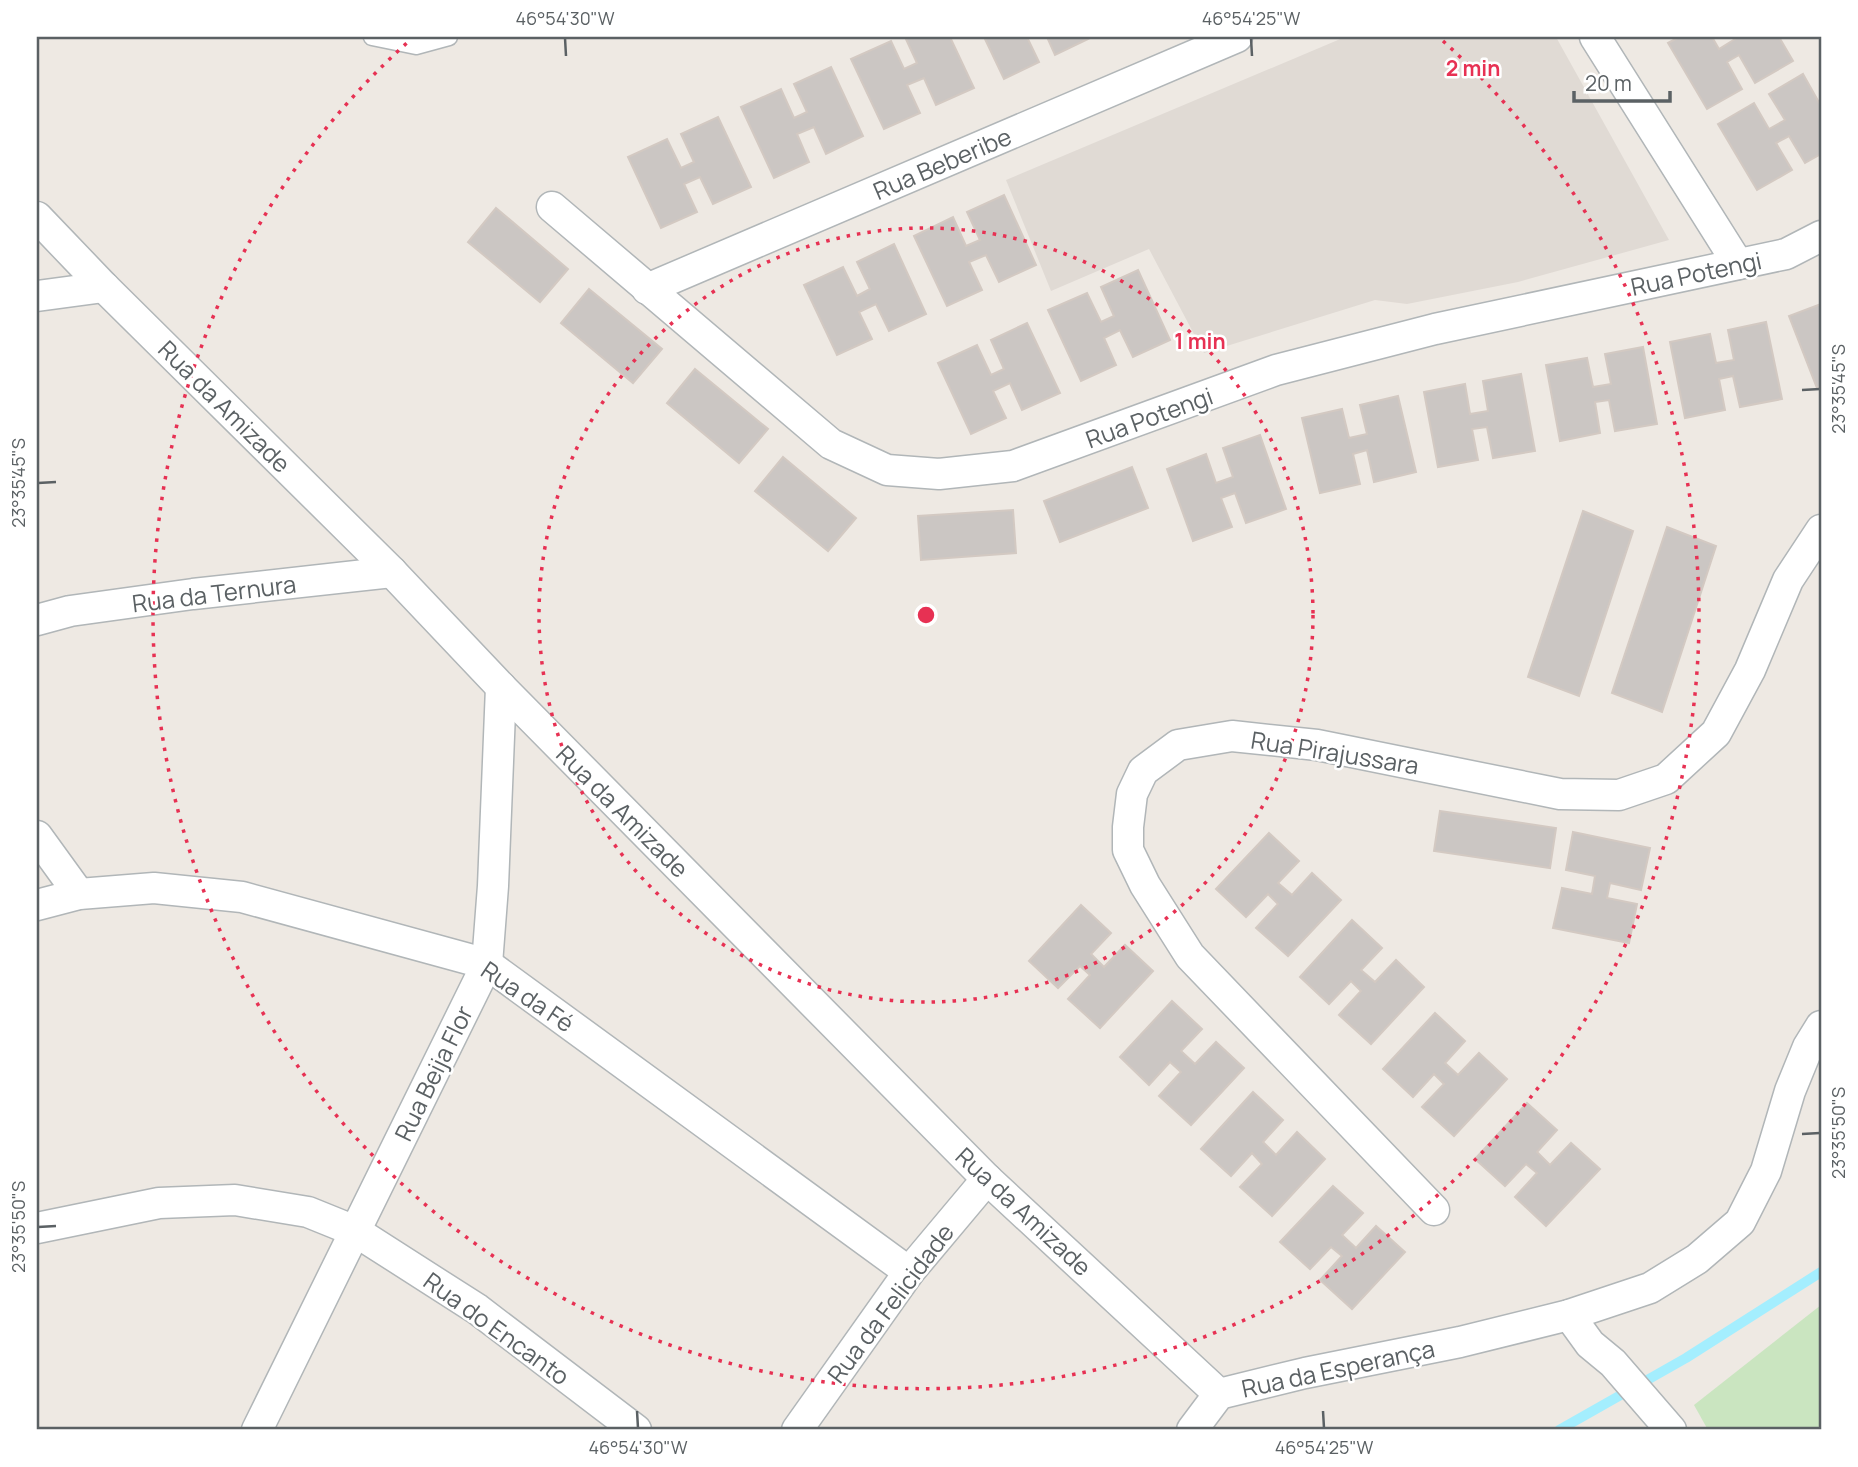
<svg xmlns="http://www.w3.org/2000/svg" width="1858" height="1467" font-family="Manrope,sans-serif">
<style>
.education{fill:#e0dad4}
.green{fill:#cae5c0}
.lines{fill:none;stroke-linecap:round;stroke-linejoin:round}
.stream{stroke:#a4eefe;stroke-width:10}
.building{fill:#cbc6c3;stroke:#d3c9c2;stroke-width:2}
.service-casing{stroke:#b1b6b8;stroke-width:19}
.minor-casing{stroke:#b1b6b8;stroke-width:33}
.service{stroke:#fff;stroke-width:16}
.minor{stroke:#fff;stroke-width:30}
.ticks{fill:none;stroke:#5b6164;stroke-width:2.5}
.ring{fill:none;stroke:#e73153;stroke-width:3.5;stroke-dasharray:3.5 7}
.labels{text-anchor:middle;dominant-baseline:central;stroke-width:5;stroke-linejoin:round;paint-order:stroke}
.street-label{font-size:24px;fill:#5b6164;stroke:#fff}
.centre{fill:#e73153;stroke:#fff;stroke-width:3.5}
.ring-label{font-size:21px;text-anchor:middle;font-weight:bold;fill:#e73153;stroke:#fff;stroke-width:5;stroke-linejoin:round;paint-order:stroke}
.neatline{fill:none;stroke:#5b6164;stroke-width:2.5}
.ticks-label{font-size:18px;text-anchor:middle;fill:#5b6164}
</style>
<rect width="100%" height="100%" fill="#eee9e3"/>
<path class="education" d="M1345,37H1556L1669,240L1518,282L1407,304L1375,300L1204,353L1149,249L1051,291L1006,180Z"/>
<path class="green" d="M1821,1305V1424L1816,1430H1708L1694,1405Z"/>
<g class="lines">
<path class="stream" d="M1559,1430L1686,1358L1821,1272"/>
</g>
<g class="building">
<path d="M905,37H950L974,88L936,105L924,78L907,85L920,113L884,129L851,59L891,41L904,69L917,63Z"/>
<path d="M984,37H1027L1039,62L1004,79Z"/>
<path d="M1047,37H1092L1055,55Z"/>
<path d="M1679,37H1712L1719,49L1735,39L1734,37H1779L1793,61L1755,83L1739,55L1727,62L1742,89L1707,109L1668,43Z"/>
<path d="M831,67L863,136L826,154L814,127L797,134L809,162L774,178L741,107L781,89L794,118L807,112L794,84Z"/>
<path d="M1803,74L1821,106V154L1805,163L1789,136L1776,143L1792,170L1757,190L1718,124L1754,103L1769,129L1785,120L1769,94Z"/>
<path d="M718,117L751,187L713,204L700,177L684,184L697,212L661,228L628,157L667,139L681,168L694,162L681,134Z"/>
<path d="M1004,195L1036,265L999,282L986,255L969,262L982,290L947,306L914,236L953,217L966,246L980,240L967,212Z"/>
<path d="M496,208L568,269L540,302L468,242Z"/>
<path d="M894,244L926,314L889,331L876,304L859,312L872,339L837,355L804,285L843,267L857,296L870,289L857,262Z"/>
<path d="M1138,270L1170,340L1133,357L1120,330L1104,338L1116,365L1081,381L1048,310L1087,293L1101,322L1114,316L1101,287Z"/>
<path d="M589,289L662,349L633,383L561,323Z"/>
<path d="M1821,304V386L1817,388L1789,316Z"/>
<path d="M1766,322L1782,399L1740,407L1733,376L1719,379L1725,410L1685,418L1670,342L1710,334L1716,363L1734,360L1728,330Z"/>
<path d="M1027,323L1060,393L1022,410L1010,383L993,391L1006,418L971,434L938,363L977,345L991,375L1004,369L991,340Z"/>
<path d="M1643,347L1657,424L1615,431L1609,400L1595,402L1600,433L1560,441L1546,365L1587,358L1593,387L1611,384L1605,354Z"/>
<path d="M695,369L768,429L739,463L667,403Z"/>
<path d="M1521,374L1535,451L1493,458L1487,427L1472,429L1478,460L1438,467L1424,392L1465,384L1470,414L1488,411L1483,381Z"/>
<path d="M1398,396L1416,472L1374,482L1367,450L1353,454L1360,484L1320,493L1302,418L1342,409L1349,438L1367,434L1360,405Z"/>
<path d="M1260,435L1286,509L1246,523L1235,493L1221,498L1232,527L1193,541L1167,469L1206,454L1216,483L1233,477L1223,448Z"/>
<path d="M783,457L856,518L828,551L755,491Z"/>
<path d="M1132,467L1148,508L1060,542L1044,501Z"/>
<path d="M1013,510L1016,553L921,560L918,516Z"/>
<path d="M1583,511L1633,531L1579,696L1528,677Z"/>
<path d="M1667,527L1716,546L1662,712L1612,693Z"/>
<path d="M1440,811L1556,828L1550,868L1434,851Z"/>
<path d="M1573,832L1650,848L1641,890L1610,883L1607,898L1637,904L1629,943L1553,928L1562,888L1592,894L1595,876L1566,870Z"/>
<path d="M1269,833L1299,861L1278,883L1292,895L1312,873L1341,900L1288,956L1256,928L1278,904L1268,894L1246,917L1216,889Z"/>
<path d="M1081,905L1111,933L1091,954L1104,967L1125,945L1153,971L1100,1028L1068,999L1090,975L1080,966L1058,988L1029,961Z"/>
<path d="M1352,920L1382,948L1361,970L1375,982L1396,960L1424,987L1371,1044L1339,1015L1361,991L1351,981L1329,1004L1300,977Z"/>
<path d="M1172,1001L1202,1029L1181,1051L1195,1064L1216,1042L1244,1068L1191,1125L1159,1096L1181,1072L1170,1062L1149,1085L1120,1057Z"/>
<path d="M1435,1013L1465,1041L1445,1063L1458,1075L1479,1053L1507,1079L1454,1136L1422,1107L1444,1084L1434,1074L1413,1097L1383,1069Z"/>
<path d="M1253,1092L1283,1120L1263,1142L1276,1155L1297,1132L1325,1159L1272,1216L1240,1187L1262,1164L1252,1153L1231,1176L1201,1149Z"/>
<path d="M1527,1103L1557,1130L1537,1152L1550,1165L1571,1143L1600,1169L1546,1226L1515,1197L1537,1173L1526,1164L1505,1186L1475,1159Z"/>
<path d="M1333,1186L1363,1213L1342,1235L1356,1248L1376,1226L1405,1252L1352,1309L1320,1280L1342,1256L1331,1247L1310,1269L1280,1242Z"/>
</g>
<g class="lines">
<g class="service-casing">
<path id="service" d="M372,37L416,46L449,37"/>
</g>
<g class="minor-casing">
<g id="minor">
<path d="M1595,37L1738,264"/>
<path d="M552,207L831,444L887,470L939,474L1013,466L1276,370L1435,329L1786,254L1821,236"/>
<path d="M37,217L104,287L392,572L501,687L987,1179L1219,1394"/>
<path d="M647,289L1237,37"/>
<path d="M37,296L104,287"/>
<path d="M37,620L70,611L193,594L392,572"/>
<path d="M37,836L79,894"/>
<path d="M37,905L79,894L154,888L242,897L487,964L909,1272"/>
<path d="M1434,1210L1190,956L1145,885L1128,850V827L1132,794L1143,771L1178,745L1232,736L1317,745L1560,794L1619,795L1666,779L1716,733L1750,670L1788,580L1821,530"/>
<path d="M37,1228L159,1203L235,1200L308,1212L355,1231L477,1309L636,1430"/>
<path d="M1569,1315L1590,1344L1613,1363L1671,1430"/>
<path d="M257,1430L487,964L493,886L501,687"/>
<path d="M797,1430L909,1272L987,1179"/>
<path d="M1192,1430L1219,1394L1305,1373L1460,1342L1569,1315L1650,1288L1697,1259L1740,1222L1766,1171L1790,1091L1808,1047L1821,1026"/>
</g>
</g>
<use href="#service" class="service"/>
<use href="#minor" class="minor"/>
</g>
<path class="ticks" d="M565,38L566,56M1251,38L1252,56M1802,390L1820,389M38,483L56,482M1802,1134L1820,1133M38,1227L56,1226M637,1411L638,1428M1323,1411L1324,1428"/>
<g class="ring">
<circle cx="926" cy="615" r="387"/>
<path d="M1443 41A773 773 0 1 1 409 41"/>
</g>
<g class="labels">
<g class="street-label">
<text transform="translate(942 163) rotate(-23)">Rua Beberibe</text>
<text transform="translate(1696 273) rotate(-12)">Rua Potengi</text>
<text transform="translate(225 406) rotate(45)">Rua da Amizade</text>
<text transform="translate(1149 417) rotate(-20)">Rua Potengi</text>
<text transform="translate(214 593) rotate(-7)">Rua da Ternura</text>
<text transform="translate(1335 752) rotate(9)">Rua Pirajussara</text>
<text transform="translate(623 811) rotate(45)">Rua da Amizade</text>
<text transform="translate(528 996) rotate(34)">Rua da Fé</text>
<text transform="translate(433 1073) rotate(-64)">Rua Beija Flor</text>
<text transform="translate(1024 1211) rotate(43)">Rua da Amizade</text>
<text transform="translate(890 1303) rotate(-53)">Rua da Felicidade</text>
<text transform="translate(497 1328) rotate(36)">Rua do Encanto</text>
<text transform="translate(1338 1368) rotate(-12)">Rua da Esperança</text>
</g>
</g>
<circle cx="926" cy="615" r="10" class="centre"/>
<g class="ring-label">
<text x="1473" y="76">2 min</text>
<text x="1200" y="349">1 min</text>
</g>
<rect width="1858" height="1467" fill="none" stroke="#ffffff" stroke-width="77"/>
<path d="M1574 91v10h96v-10" fill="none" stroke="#5b6164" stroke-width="3.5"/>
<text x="1585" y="91" font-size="21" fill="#5b6164" stroke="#ffffff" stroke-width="5" paint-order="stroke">20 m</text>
<rect x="38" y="38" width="1782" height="1390" class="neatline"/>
<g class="ticks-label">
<text x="565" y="25">46°54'30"W</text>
<text x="1251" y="25">46°54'25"W</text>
<text transform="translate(1839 389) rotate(-90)" y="6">23°35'45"S</text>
<text transform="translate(19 483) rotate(-90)" y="6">23°35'45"S</text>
<text transform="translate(1839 1133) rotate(-90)" y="6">23°35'50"S</text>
<text transform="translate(19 1227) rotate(-90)" y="6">23°35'50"S</text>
<text x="638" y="1454">46°54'30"W</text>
<text x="1324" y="1454">46°54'25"W</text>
</g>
</svg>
